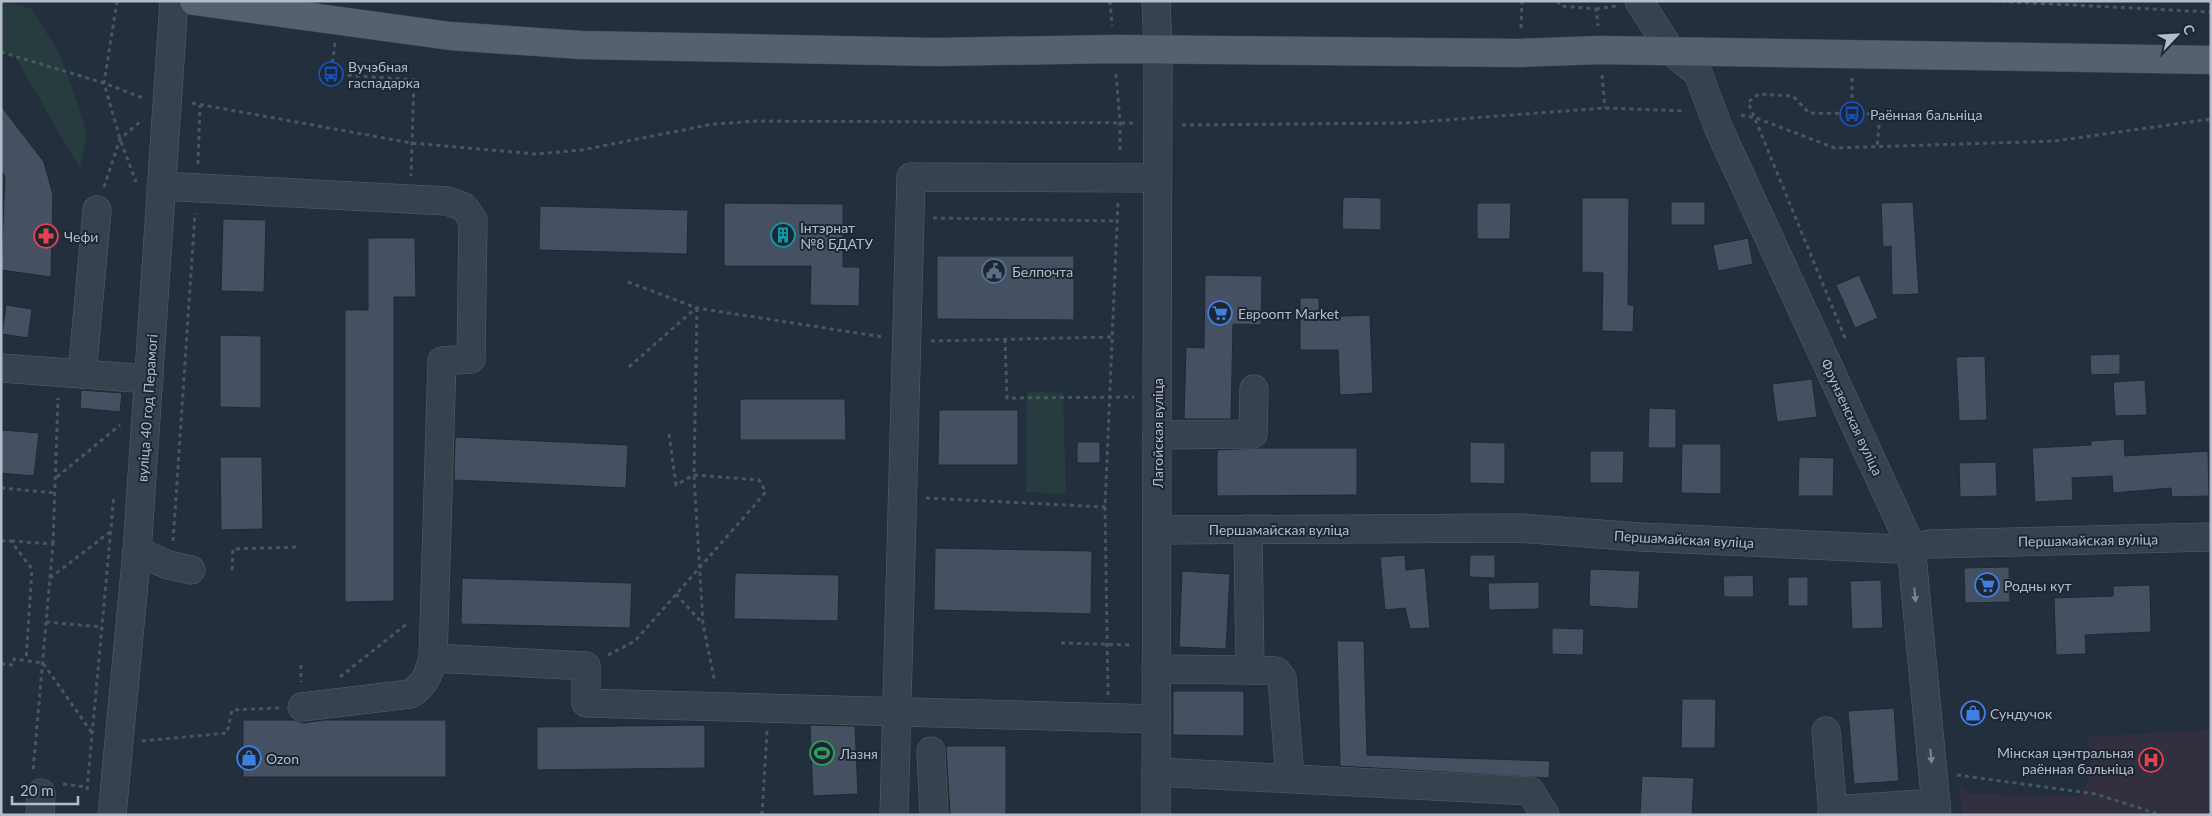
<svg xmlns="http://www.w3.org/2000/svg" width="2212" height="816" font-family="Lato,sans-serif">
<style>
.medical{fill:#32303f}
.green{fill:#263c3f}
.building{fill:#455162;stroke:#1f2835}
.lines{fill:none;stroke-linecap:round;stroke-linejoin:round}
.minor-casing{stroke:#565f6c;stroke-width:29}
.major-casing{stroke:#414a57;stroke-width:29}
.path{stroke:#44595c;stroke-width:3;stroke-dasharray:4 4;stroke-linecap:butt}
.minor{stroke:#38414e;stroke-width:28}
.major{stroke:#56606e;stroke-width:28}
.oneway{fill:#7c8592}
.labels{text-anchor:middle;dominant-baseline:central;stroke-width:4;stroke-linejoin:round;paint-order:stroke}
.poi-label{font-size:14px;fill:#b4bcc9;stroke:#1d2633;text-anchor:start}
.street-label{font-size:14px;fill:#b4bcc9;stroke:#1d2633}
</style>
<rect width="100%" height="100%" fill="#242f3e"/>
<path class="medical" d="M2211,730V815H1962L1959,786L1971,794L2081,796L2092,773L2088,737Z"/>
<g class="green">
<path d="M1,1L31,8L60,55L76,99L87,135L80,169L15,56L1,51Z"/>
<path d="M1027,391L1063,393L1066,494L1026,492Z"/>
</g>
<g class="building">
<path d="M1,106L44,162L53,195L51,277L1,270L5,176L1,171Z"/>
<path d="M1343,197L1381,198V230L1342,229Z"/>
<path d="M1582,198H1629L1628,305H1634L1633,332L1602,331L1603,273L1582,272Z"/>
<rect x="1671" y="202" width="34" height="23"/>
<path d="M1913,202L1919,294L1892,295L1891,246L1883,247L1881,203Z"/>
<path d="M724,203L843,204V267H860L859,306L810,305L811,266H724Z"/>
<path d="M1477,203H1511L1510,239H1477Z"/>
<path d="M540,206L688,210L687,254L539,250Z"/>
<path d="M223,219L266,220L264,292L221,291Z"/>
<path d="M368,238H415L416,297H394V601L345,602V310H368Z"/>
<path d="M1748,238L1753,264L1718,271L1713,245Z"/>
<path d="M937,256H1074V320L937,319Z"/>
<path d="M1205,275L1262,276L1261,325L1233,324L1231,419H1184L1186,347L1204,348Z"/>
<path d="M1859,275L1878,318L1855,328L1836,285Z"/>
<path d="M1300,298H1319V317L1370,315L1373,393L1340,395L1338,350H1300Z"/>
<path d="M6,305L32,309L28,338L2,334Z"/>
<path d="M220,335L261,336V408L220,407Z"/>
<path d="M2120,354V374L2091,375L2090,355Z"/>
<path d="M1985,356L1987,420L1959,421L1956,357Z"/>
<path d="M1812,379L1817,417L1777,422L1772,384Z"/>
<path d="M2145,380L2147,415L2115,416L2113,382Z"/>
<path d="M81,390L122,393L120,412L80,408Z"/>
<path d="M740,399H845L846,440H740Z"/>
<path d="M1649,408L1676,409V448H1648Z"/>
<path d="M939,410H1018V465H938Z"/>
<path d="M1,430L39,433L34,476L1,473Z"/>
<path d="M455,437L628,445L626,488L454,480Z"/>
<path d="M2124,439L2125,456L2208,451L2209,496L2172,497L2171,488L2113,493L2112,476L2072,478L2073,500L2035,502L2032,448L2091,445V441Z"/>
<rect x="1077" y="442" width="23" height="21"/>
<path d="M1470,442L1505,443V484L1470,483Z"/>
<path d="M1682,444H1721V494L1681,493Z"/>
<path d="M1260,448H1357V495L1217,496V450Z"/>
<path d="M1590,451H1624L1623,483H1590Z"/>
<path d="M220,457H262L263,529L221,530Z"/>
<path d="M1799,457L1834,458L1833,496H1798Z"/>
<path d="M1996,462L1997,496L1960,497L1959,463Z"/>
<path d="M935,548L1092,551L1091,614L934,610Z"/>
<path d="M1405,555L1406,570L1425,568L1430,628L1410,629L1405,608L1385,610L1380,557Z"/>
<path d="M1470,555H1495V578L1469,577Z"/>
<path d="M2009,567L2010,602L1965,603L1964,568Z"/>
<path d="M1590,569L1640,571L1638,609L1589,606Z"/>
<path d="M1182,571L1230,574L1226,649L1179,647Z"/>
<path d="M735,573L839,575L838,621L734,619Z"/>
<path d="M1753,575L1754,597H1724L1723,576Z"/>
<rect x="1788" y="577" width="20" height="29"/>
<path d="M462,578L632,583L630,628L461,624Z"/>
<path d="M1881,580L1883,628L1852,629L1850,581Z"/>
<path d="M1539,582V609L1489,610L1488,583Z"/>
<path d="M2150,585L2151,632L2085,635L2086,654L2056,655L2054,598L2113,596V586Z"/>
<path d="M1552,628L1584,629L1583,655L1552,654Z"/>
<path d="M1337,641H1364L1367,755L1550,761L1549,778L1340,766Z"/>
<path d="M1173,691H1244V736L1173,735Z"/>
<path d="M1682,699H1716L1715,748H1681Z"/>
<path d="M1894,708L1899,781L1854,784L1848,711Z"/>
<path d="M243,720H294L304,723L324,720H446V777H243Z"/>
<path d="M705,725V768L537,770V727Z"/>
<path d="M810,725L855,726L858,794L813,796Z"/>
<path d="M946,746H1006V815H950Z"/>
<path d="M1642,776L1694,778L1692,815H1640Z"/>
</g>
<g class="lines">
<g class="minor-casing">
<g id="minor">
<path d="M1639,1L1671,51L1698,73L1719,129L1911,546L1937,815"/>
<path d="M161,186L447,201L464,207L473,220L471,359L442,361L433,658C428,676 425,685 410,694L302,707"/>
<path d="M1,368L149,379"/>
<path d="M82,374L97,210"/>
<path d="M1157,435L1253,434L1254,389"/>
<path d="M1248,529L1250,670L1276,671L1282,678L1290,778"/>
<path d="M1157,530L1519,528L1640,537L1898,549L1930,544L2211,537"/>
<path d="M137,551L168,565L191,570"/>
<path d="M433,658L586,666V703L1156,719"/>
<path d="M1156,669L1250,670"/>
<path d="M1826,731L1833,815"/>
<path d="M931,751L934,815"/>
<path d="M1156,772L1530,791L1545,815"/>
<path d="M1832,810L1936,803"/>
<path d="M40,815L41,793"/>
<path d="M112,815L137,551L174,1"/>
<path d="M894,815L911,177L1157,178"/>
<path d="M1156,815L1158,51L1156,1"/>
</g>
</g>
<g class="major-casing">
<path id="major" d="M194,1L450,36L581,45L936,52L1114,49L1520,53L1600,50L2211,60"/>
</g>
<g class="path">
<path d="M117,1L104,83L120,139L136,182"/>
<path d="M1110,1L1112,26"/>
<path d="M1557,1L1561,6L1596,9L1598,26"/>
<path d="M1993,1L2211,12"/>
<path d="M1596,9L1616,6"/>
<path d="M1521,28L1522,1"/>
<path d="M335,43L331,74L414,80L411,176"/>
<path d="M1,52L104,83L143,98"/>
<path d="M1116,74L1120,122V153"/>
<path d="M1602,75L1605,108"/>
<path d="M1852,78V114"/>
<path d="M192,103L411,143L536,154L582,150L713,124L758,121L1133,123"/>
<path d="M1741,115L1756,118L1835,148L2055,141L2211,119"/>
<path d="M1182,125L1405,123L1605,108L1685,111"/>
<path d="M198,164L200,105"/>
<path d="M104,187L120,139L141,121"/>
<path d="M933,218L1117,221"/>
<path d="M628,282L697,308L883,337"/>
<path d="M697,308L694,475L703,624L715,683"/>
<path d="M1845,338L1748,102L1759,94L1793,96L1809,113L1880,114L1877,148"/>
<path d="M1005,339L1007,398L1134,397"/>
<path d="M931,341L1111,337"/>
<path d="M629,367L696,308"/>
<path d="M57,477L120,425"/>
<path d="M1,488L56,493"/>
<path d="M926,498L1105,507"/>
<path d="M1,541H11L32,569L26,660"/>
<path d="M11,541L53,544L33,771"/>
<path d="M173,541L195,213"/>
<path d="M53,544L58,398"/>
<path d="M232,570L233,549L298,547"/>
<path d="M50,578L110,532"/>
<path d="M676,594L703,624"/>
<path d="M46,622L102,627"/>
<path d="M1061,643L1133,645"/>
<path d="M608,655L635,641L766,492L759,480L694,475L676,485L669,434"/>
<path d="M1,664L13,665L14,659L43,663L92,733"/>
<path d="M301,665V682"/>
<path d="M340,677L409,622"/>
<path d="M1108,695L1105,507L1118,201"/>
<path d="M142,741L227,733L232,710L279,708"/>
<path d="M1957,775L2096,794L2161,815"/>
<path d="M63,784L87,787"/>
<path d="M87,790L114,495"/>
<path d="M762,815L767,731"/>
</g>
<use href="#minor" class="minor"/>
<use href="#major" class="major"/>
</g>
<defs><path id="oneway-solid" d="M-6-.8H1V-3.2L6.5 0L1 3.2V.8H-6Z" transform="scale(1.25)"/></defs>
<g class="oneway">
<use href="#oneway-solid" transform="translate(1915 595) rotate(85)"/>
<use href="#oneway-solid" transform="translate(1931 756) rotate(84)"/>
</g>
<defs>
<g id="bus-ring" transform="scale(1.25)"><circle r="9.5" fill="#1d2633" stroke="#1a4fb4" stroke-width="1.5"/><path d="M-5-6H5V4H4V6H2V4H-2V6H-4V4H-5ZM-3.5-4V0h7V-4ZM-3.5 1.2v1.5H-2V1.2ZM2 1.2v1.5H3.5V1.2Z" fill="#1a4fb4"/></g>
<g id="building-ring" transform="scale(1.25)"><circle r="9.5" fill="#1d2633" stroke="#0f9aa8" stroke-width="1.5"/><path d="M-4-6H4V6H1V3H-1V6H-4ZM-2.5-4.3h1.7v1.8h-1.7ZM.8-4.3h1.7v1.8H.8ZM-2.5-1h1.7V.8h-1.7ZM.8-1h1.7V.8H.8Z" fill="#0f9aa8"/></g>
<g id="pharmacy-ring" transform="scale(1.25)"><circle r="9.5" fill="#1d2633" stroke="#e0444e" stroke-width="1.5"/><path d="M-2-6h4v4h4v4h-4v4h-4v-4h-4v-4h4Z" fill="#e0444e"/></g>
<g id="civic-ring" transform="scale(1.25)"><circle r="9.5" fill="#1d2633" stroke="#5c6f8a" stroke-width="1.5"/><path d="M-.6-6.5H3V-4.5H.6V-3L4-1V1h2V6H-6V1h2V-1L-.6-3ZM-1.2 2.5V6h2.4V2.5Z" fill="#5c6f8a"/></g>
<g id="supermarket-ring" transform="scale(1.25)"><circle r="9.5" fill="#1d2633" stroke="#3f7fe0" stroke-width="1.5"/><path d="M-6-5.5h2.5l.6 2H6L4.5 2H-2.5L-4.4-4H-6ZM-1.5 3.2a1.3 1.3 0 1 0 .1 0ZM3 3.2a1.3 1.3 0 1 0 .1 0Z" fill="#3f7fe0"/></g>
<g id="shop-ring" transform="scale(1.25)"><circle r="9.5" fill="#1d2633" stroke="#3f7fe0" stroke-width="1.5"/><path d="M-5-2.5h2.3a2.7 3.5 0 0 1 5.4 0H5L5.5 6h-11ZM-1.5-2.5h3a1.5 2.3 0 0 0-3 0Z" fill="#3f7fe0"/></g>
<g id="stadium-ring" transform="scale(1.25)"><circle r="9.5" fill="#1d2633" stroke="#2e9e5b" stroke-width="1.5"/><path d="M0-5a6.5 5 0 1 0 0 10a6.5 5 0 1 0 0-10ZM-3.5-1.8h7v3.6h-7Z" fill="#2e9e5b"/></g>
<g id="hospital-ring" transform="scale(1.25)"><circle r="9.5" fill="#1d2633" stroke="#e0444e" stroke-width="1.5"/><path d="M-5-5h3v3.5h4V-5h3V5h-3V1.5h-4V5h-3Z" fill="#e0444e"/></g>
</defs>
<g fill-rule="evenodd">
<use href="#bus-ring" x="331" y="74"/>
<use href="#bus-ring" x="1852" y="114"/>
<use href="#building-ring" x="783" y="235"/>
<use href="#pharmacy-ring" x="46" y="236"/>
<use href="#civic-ring" x="994" y="271"/>
<use href="#supermarket-ring" x="1220" y="313"/>
<use href="#supermarket-ring" x="1987" y="585"/>
<use href="#shop-ring" x="1973" y="713"/>
<use href="#stadium-ring" x="822" y="753"/>
<use href="#shop-ring" x="249" y="758"/>
<use href="#hospital-ring" x="2151" y="760"/>
</g>
<g class="labels">
<g class="poi-label">
<text x="348" y="66">Вучэбная<tspan x="348" dy="16">гаспадарка</tspan></text>
<text x="1870" y="114">Раённая бальніца</text>
<text x="800" y="227">Інтэрнат<tspan x="800" dy="16">№8 БДАТУ</tspan></text>
<text x="64" y="236">Чефи</text>
<text x="1012" y="271">Белпочта</text>
<text x="1238" y="313">Евроопт Market</text>
<text x="2004" y="585">Родны кут</text>
<text x="1990" y="713">Сундучок</text>
<text x="2134" y="752" text-anchor="end">Мінская цэнтральная<tspan x="2134" dy="16">раённая бальніца</tspan></text>
<text x="840" y="753">Лазня</text>
<text x="266" y="758">Ozon</text>
</g>
<g class="street-label">
<text transform="translate(147 408) rotate(-86)">вуліца 40 год Перамогі</text>
<text transform="translate(1852 417) rotate(65)">Фрунзенская вуліца</text>
<text transform="translate(1157 433) rotate(-90)">Лагойская вуліца</text>
<text x="1279" y="529">Першамайская вуліца</text>
<text transform="translate(1684 539) rotate(3)">Першамайская вуліца</text>
<text transform="translate(2088 540) rotate(-1)">Першамайская вуліца</text>
</g>
</g>
<rect width="2212" height="816" fill="none" stroke="#b4bcc9" stroke-width="5"/>
<g transform="translate(2177 35) rotate(65)" stroke="#1d2633" stroke-width="4" paint-order="stroke">
<path d="M0-4L9 19L0 12L-9 19Z" fill="#b4bcc9"/>
<text y="-8" font-size="14" font-weight="bold" text-anchor="middle" fill="#b4bcc9">С</text>
</g>
<path d="M12 796v8h66v-8" fill="none" stroke="#b4bcc9" stroke-width="2.5"/>
<text x="20" y="796" font-size="15" fill="#b4bcc9" stroke="#1d2633" stroke-width="4" paint-order="stroke">20 m</text>
</svg>
